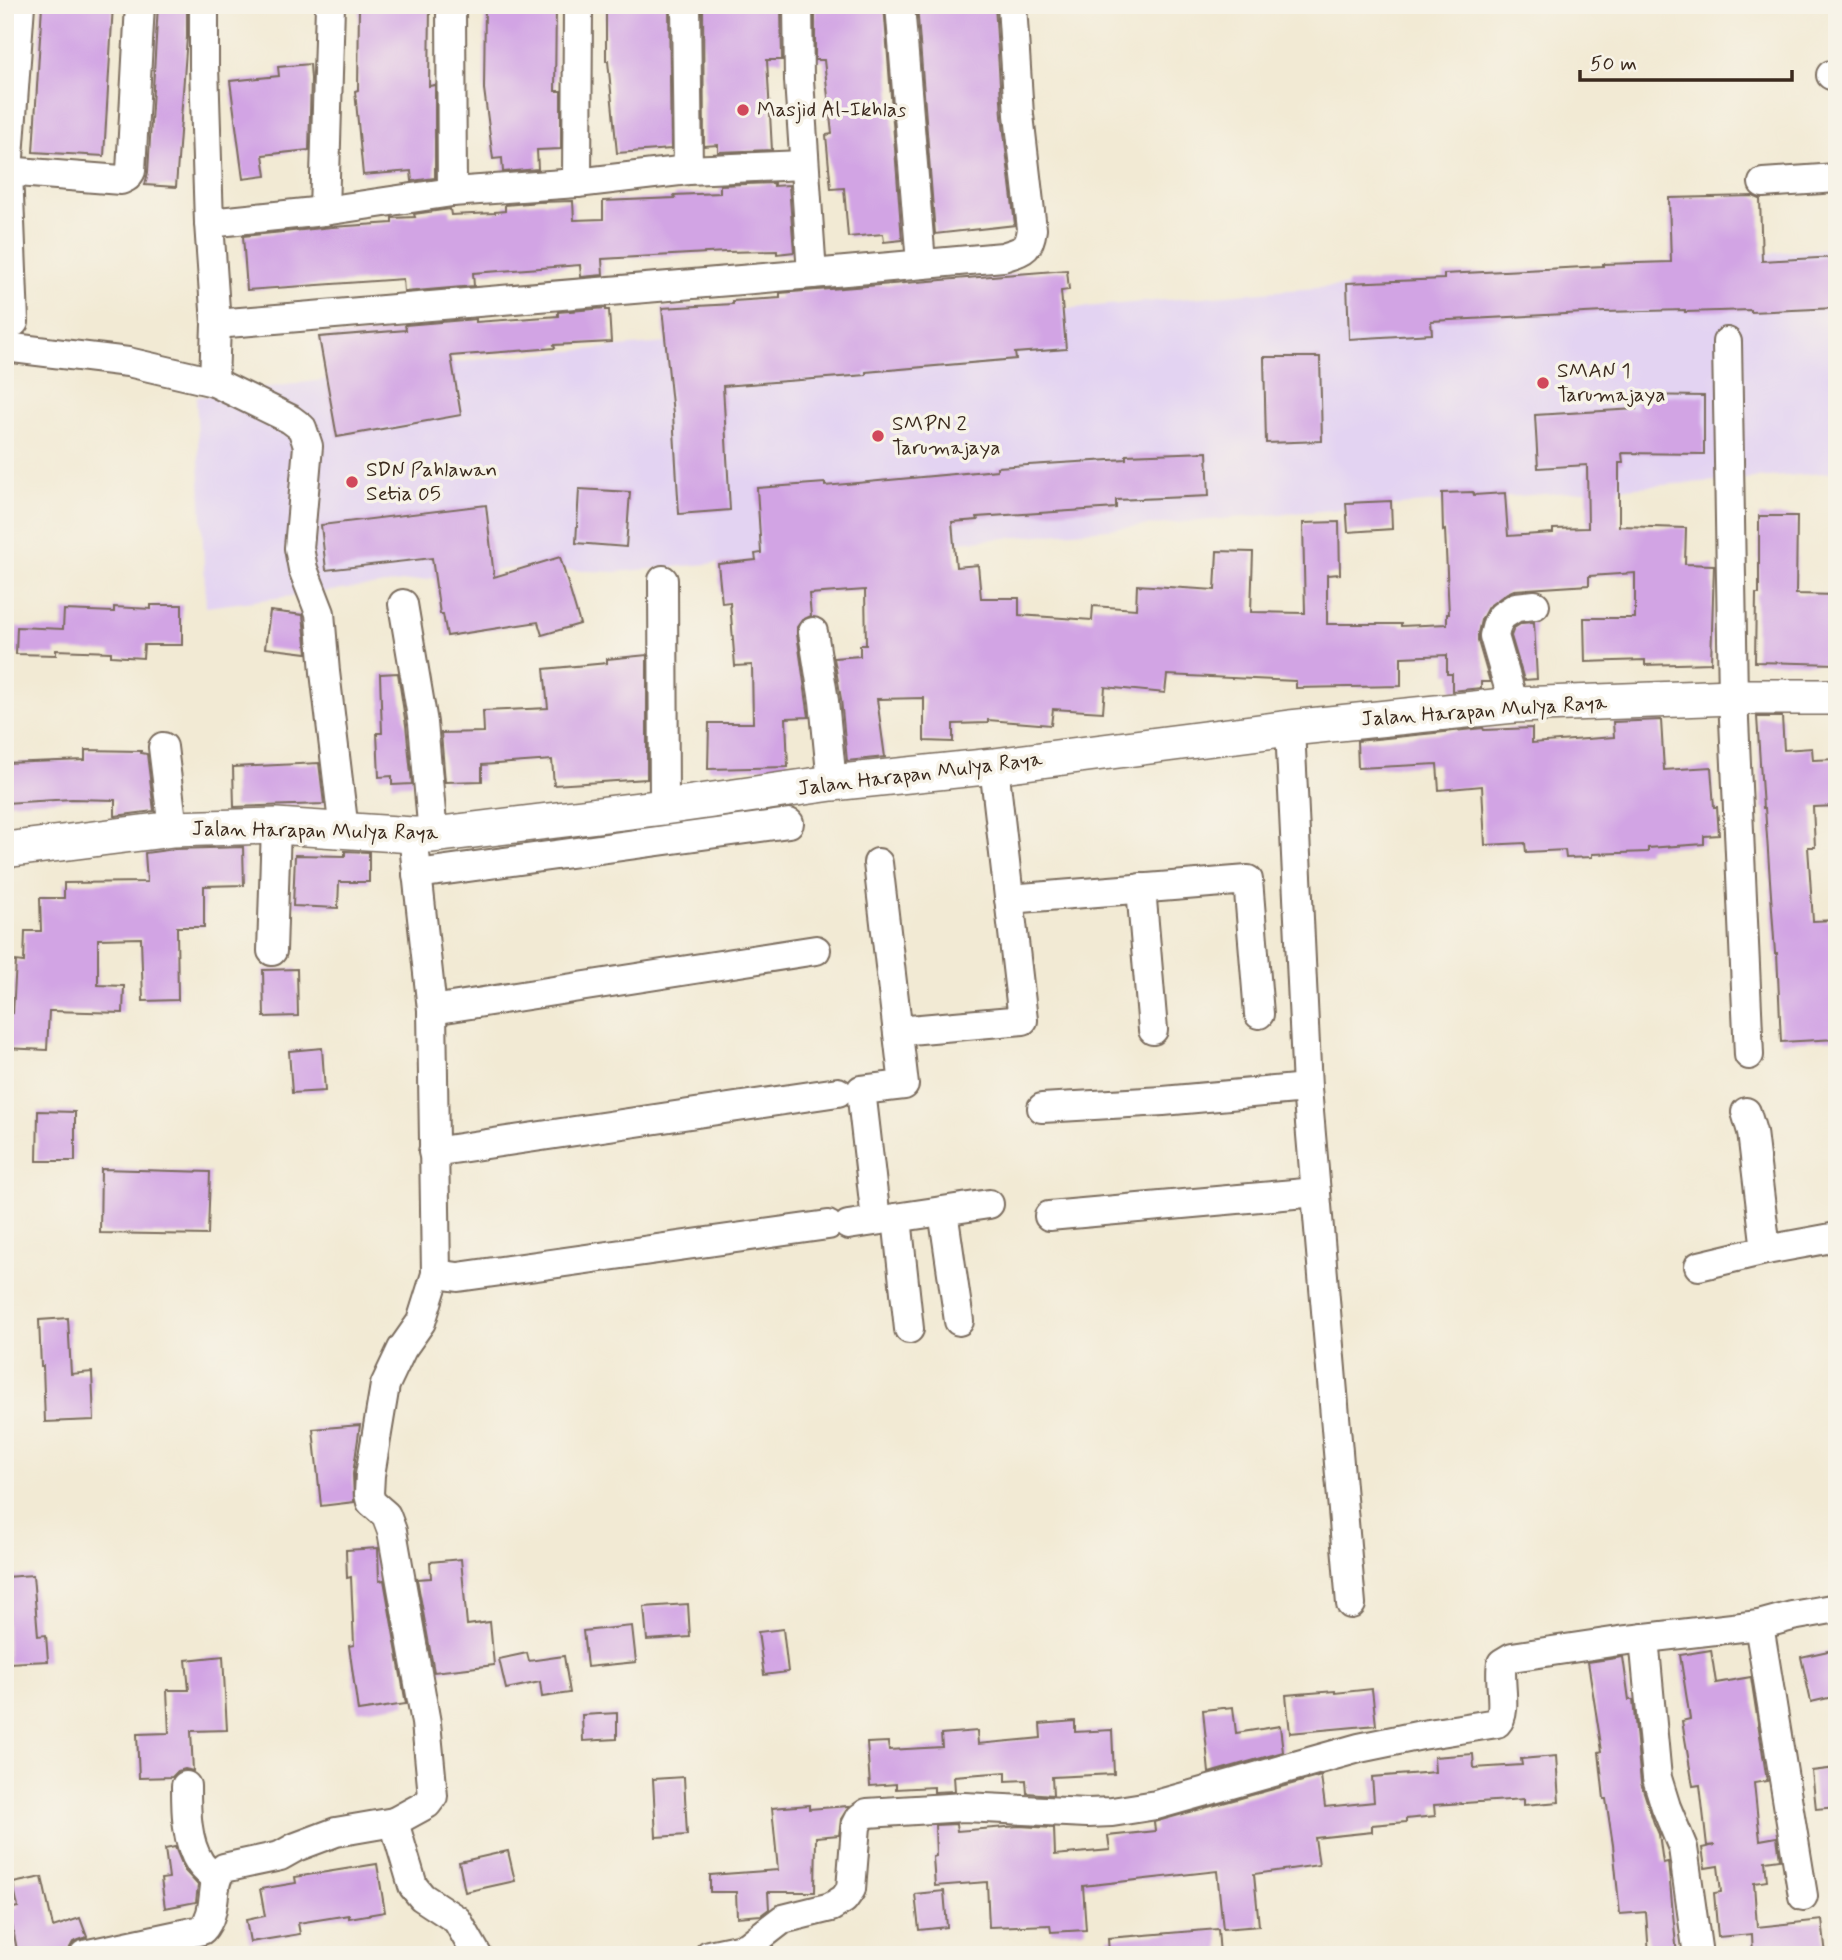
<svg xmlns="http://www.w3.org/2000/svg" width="1842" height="1960" font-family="Mynerve,sans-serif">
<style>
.built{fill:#e3d3f2}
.building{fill:#d2a4e4}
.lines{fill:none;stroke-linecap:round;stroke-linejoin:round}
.minor-casing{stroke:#7b6d5e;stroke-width:32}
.tertiary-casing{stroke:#7b6d5e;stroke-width:38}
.minor{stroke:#fff;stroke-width:28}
.tertiary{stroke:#fff;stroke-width:35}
.poi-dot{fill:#d1495b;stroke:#f7f3e8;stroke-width:2.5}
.labels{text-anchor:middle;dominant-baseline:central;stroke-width:7;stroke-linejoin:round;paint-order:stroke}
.poi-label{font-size:21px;fill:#3b2a1e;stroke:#f7f3e8;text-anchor:start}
.street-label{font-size:21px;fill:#3b2a1e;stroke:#f7f3e8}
</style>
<rect width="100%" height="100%" fill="#f7f3e8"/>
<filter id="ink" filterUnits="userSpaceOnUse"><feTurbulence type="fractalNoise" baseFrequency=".0143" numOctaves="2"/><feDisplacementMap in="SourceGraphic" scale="14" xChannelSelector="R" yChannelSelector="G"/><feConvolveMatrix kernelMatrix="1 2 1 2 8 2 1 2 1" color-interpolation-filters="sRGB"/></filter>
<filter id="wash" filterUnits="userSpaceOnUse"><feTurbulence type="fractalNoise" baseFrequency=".00686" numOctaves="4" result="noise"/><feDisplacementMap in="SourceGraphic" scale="28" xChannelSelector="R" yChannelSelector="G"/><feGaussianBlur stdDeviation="1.57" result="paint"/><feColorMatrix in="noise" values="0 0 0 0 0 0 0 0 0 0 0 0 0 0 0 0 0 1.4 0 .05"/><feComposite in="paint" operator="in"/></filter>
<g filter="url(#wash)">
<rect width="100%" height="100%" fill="#f2ead4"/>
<path class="built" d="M1837,248V472L1267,515L616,572L514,568L206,607L196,397L490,358L1237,294Z"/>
<g id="blocks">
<g class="building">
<path d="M42,5H113L104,156L33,152Z"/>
<path d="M158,5H187V37L176,187L145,185L148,172Z"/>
<path d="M359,5H430L429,86L435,85V178L412,181L411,171L363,175L355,91L358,90Z"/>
<path d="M485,5H556L555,91H561V149L537,150L538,169L503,172L502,158L493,159L484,89Z"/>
<path d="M606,5H669L671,149L617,153L608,61H606Z"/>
<path d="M703,5H781L782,60H767L772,150L718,152V145L704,146Z"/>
<path d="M815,5H884L902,240L884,242L883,234L848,237L844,188L831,189L826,135L832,134L824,60H815Z"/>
<path d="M917,5H995L1002,116L1015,225L935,234Z"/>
<path d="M310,64L311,79L309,150L263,155L266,176L243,179L230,81L279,76L278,67Z"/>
<path d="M774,183V186L789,185L794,252L777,254V251L725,252L602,259L603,275L581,277L580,265L473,273L474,286L404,292L403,279L247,290L243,236L332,227L392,223V218L415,217L414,214L450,209L451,215L495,213V212L505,211V205L539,202L573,201L574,220L603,219V201L675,198L674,195L720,193V185Z"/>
<path d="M1753,196L1760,199L1762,261L1837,257V308L1751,312V310L1685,312V310L1604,312L1431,321L1432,334L1349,339L1347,283L1444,279V274L1603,266V264L1671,262L1669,198Z"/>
<path d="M1067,270L1069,290L1061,291L1066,349L1015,353L1016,359L866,372V375L723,386L730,510L679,514L673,414L662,308L733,304V301L780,298V293Z"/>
<path d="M606,308V310H609L611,342L554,345L555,348L451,356L461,415L337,437L319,337L406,330L405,325L476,319V322L558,316V312Z"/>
<path d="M1264,357H1320L1322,441L1266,443Z"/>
<path d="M1636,395L1704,396V454L1622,453L1623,463H1619V526L1686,528L1685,564L1714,565L1711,663L1645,665V660L1585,662L1584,618H1635V573L1589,576V585L1514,590L1507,593L1488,607L1481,620L1478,633V641L1490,682H1481V688L1452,691V674H1447V655L1401,657V686L1296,688V681L1167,675L1165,693L1105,687L1103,712L1053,709L1051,725L988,720V723L953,724V742L924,741V698L877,699L885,757L847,761L841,699L834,658L860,656V645H866L865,590L809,594L811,616L802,620L797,627V634L809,717L786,718L788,767L708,769L709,723H753L752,665L735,666L730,602L722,603L718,564L756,560L755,554L761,553L757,488L825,483V486L997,470V467L1126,459V455L1207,452L1209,496L1116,500V508L977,517L978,520L952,522L956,567L978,565L981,598H1019V615L1092,620L1093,606L1136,609L1137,585L1215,590L1217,551L1253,552L1251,612L1305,613L1303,523L1339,522L1340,574L1327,575V624H1401V626L1447,624V614H1449L1445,530L1443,531L1442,493L1473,492L1474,495L1505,493L1508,536L1553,533V529L1588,528L1587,465L1538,468L1535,415L1636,409Z"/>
<path d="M579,489L630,492L626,547L576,543Z"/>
<path d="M1391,501L1392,529L1348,532L1346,503Z"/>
<path d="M486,505L494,577L560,557L580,624L542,635L538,622L447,636L443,614H440L432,558L326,570L321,525Z"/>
<path d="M1759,516H1797L1796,594L1837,595V664L1755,662L1756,594H1759Z"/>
<path d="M151,605H182V645H144L143,658L111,656V652L56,650V655L16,654L17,627L63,629L64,610L114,612V607L151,609Z"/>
<path d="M270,611L303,615L307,653L265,648Z"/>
<path d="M1534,622L1537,679L1524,680L1511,636L1514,628L1522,623Z"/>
<path d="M647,655V779L554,785L552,760L482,765V781L445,782L441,733L484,732L483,711L548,708L544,669L607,663V659Z"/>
<path d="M398,673L406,725L412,784L392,785V776L379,777L377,733H382L380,674Z"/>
<path d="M1757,717H1782L1784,750L1812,748L1813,760L1837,759V806L1813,807L1815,847H1808L1813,921L1837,920V1039L1781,1042L1777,953H1775L1765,808H1763Z"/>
<path d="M1661,720L1664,770L1711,767L1714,807H1717L1719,835L1704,836V844L1648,848V852L1592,854V857L1566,858L1565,850L1526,852L1525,843L1485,845L1482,786L1439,790L1437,764L1358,768L1357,741L1483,728L1484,730L1532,728V743L1614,737L1613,722Z"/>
<path d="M85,750L141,751V753L147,754L154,811L115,816V800L72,799L5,803V763L85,760Z"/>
<path d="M319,763L324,804L234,807L233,767Z"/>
<path d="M243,847L244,885L204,886V927H177L178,1000L143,1001L141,938L98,939V985L124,986L123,1013L51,1011H49L47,1050L5,1048L6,1012L13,1013L16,961L24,962L25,931H41L40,898H64V883L147,882L145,853L175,849Z"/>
<path d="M345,851L369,852V882H339L338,908L293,906L295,855L345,856Z"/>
<path d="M297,969L298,1016L264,1017L263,970Z"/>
<path d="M322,1048L325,1091L292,1093L289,1051Z"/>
<path d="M38,1111L75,1112V1161H37Z"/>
<path d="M101,1169L210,1172L208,1235L100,1233Z"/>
<path d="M68,1318L71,1374L92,1372L94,1420L45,1422L43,1366H41L39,1320Z"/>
<path d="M360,1425L353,1474L354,1502L321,1506L313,1429Z"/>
<path d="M378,1548L379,1581L384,1580L406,1704L358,1711L349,1646L354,1645L351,1577L347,1578L346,1550Z"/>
<path d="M461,1559L467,1625L490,1622L494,1665L434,1672L417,1579L431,1578L430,1562Z"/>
<path d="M33,1575L38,1636L46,1635L48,1661L8,1663L5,1577Z"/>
<path d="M688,1604L690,1637L647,1640L644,1607Z"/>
<path d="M632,1626L636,1662L587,1667L583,1631Z"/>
<path d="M783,1629L788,1672L764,1675L758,1632Z"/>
<path d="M1837,1649V1696L1811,1702L1801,1657Z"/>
<path d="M1711,1650L1716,1683L1751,1677L1767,1781L1754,1783L1760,1840L1777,1837L1780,1859L1765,1861L1767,1881L1754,1883L1757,1927L1822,1920L1826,1955H1753L1752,1934L1718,1937L1714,1893L1721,1892L1718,1866L1705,1868L1702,1848L1715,1845L1707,1846L1700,1785L1693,1786L1682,1721L1690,1719L1680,1655Z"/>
<path d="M527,1653L529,1661L564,1656L570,1693L542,1697L540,1682L506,1689L499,1659Z"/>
<path d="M223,1656L227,1730L191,1731L193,1771L185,1769L178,1771L172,1777L139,1778L137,1734L169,1733L167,1690H189L186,1660Z"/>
<path d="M1623,1657L1629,1700H1633L1641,1783L1654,1823L1659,1834L1663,1863L1668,1862L1677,1955H1649L1646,1912L1620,1914L1613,1845L1606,1799H1604L1599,1752L1602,1751L1588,1662Z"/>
<path d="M1372,1689L1376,1725L1290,1733L1286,1695L1335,1691V1693Z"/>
<path d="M1233,1707L1236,1733L1280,1726L1283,1752L1209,1773L1203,1710Z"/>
<path d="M617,1713V1739L583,1741L582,1715Z"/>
<path d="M1075,1721V1732L1112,1730L1114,1774L1052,1777L1053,1795L1027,1793L1026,1780L1006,1781V1772L954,1776L955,1791L934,1792V1787L896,1789V1784L870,1786L867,1743L888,1742L889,1750L942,1747L941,1734L977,1731L978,1744L1041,1738L1040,1724Z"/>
<path d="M1473,1754L1474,1768L1522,1765L1521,1759L1556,1756L1559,1802L1524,1805V1799L1434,1805L1435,1816L1406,1819V1822L1372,1825V1832L1315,1838L1319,1865L1254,1874L1259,1926L1223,1929L1217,1871L1083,1886L1086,1930L1051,1932L1050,1925L989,1927L987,1882L935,1886L933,1857L936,1856L935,1825L956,1824L957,1831L1019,1826L1054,1828L1055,1855L1110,1850L1108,1836L1155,1831L1154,1822L1321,1776L1325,1807L1374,1802L1372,1777L1435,1772L1434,1757Z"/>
<path d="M1837,1768V1807L1816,1809L1812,1771Z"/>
<path d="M684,1777L687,1835L656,1837L653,1779Z"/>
<path d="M809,1805V1809L849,1806L841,1819L839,1835L816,1837L815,1892H768L769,1909L761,1915L737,1917L736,1892H710V1875L778,1870L772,1808Z"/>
<path d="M175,1847L185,1871L198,1885L196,1902L165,1908L161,1879L169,1878L165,1849Z"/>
<path d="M508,1851L515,1881L465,1892L459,1862Z"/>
<path d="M377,1864L385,1912L349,1918V1915L298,1923L300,1934L250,1942L246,1920L265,1916L260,1889L296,1883L295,1877Z"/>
<path d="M42,1877L53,1927L80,1918L87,1937L73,1942L68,1951L57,1955H18L9,1909L18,1907L13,1883Z"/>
<path d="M944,1891L947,1927L919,1930L915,1894Z"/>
<path d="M1218,1929L1220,1955H1109L1108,1938Z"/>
</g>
</g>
</g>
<g filter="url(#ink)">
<use href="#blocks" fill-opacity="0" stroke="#7b6d5e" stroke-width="2"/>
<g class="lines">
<g class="minor-casing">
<g id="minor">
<path d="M204,5V66L209,223L216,324L214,382"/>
<path d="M451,5L452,192"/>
<path d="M686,5L688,170"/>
<path d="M900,5L921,263"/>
<path d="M1831,75H1837"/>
<path d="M5,171L121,180L127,177L131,171L140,5"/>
<path d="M577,183L578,5"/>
<path d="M1763,183L1837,178"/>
<path d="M324,211L330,5"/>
<path d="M209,223L324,211L452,192L577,183L688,170L803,165"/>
<path d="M812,274L1003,257C1023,250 1029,251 1032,229L1019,115L1012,5"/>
<path d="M14,322L8,171L20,5"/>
<path d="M216,324L812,274L799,80L798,5"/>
<path d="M1727,342L1733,697L1749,1055"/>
<path d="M5,347L128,362L214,382L290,419L302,428L308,446L299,548L303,569L320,613L325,672L344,831"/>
<path d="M663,580L664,807"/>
<path d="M403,604L423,723L433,835"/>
<path d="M813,632L824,701L832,783"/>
<path d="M1514,705L1494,636L1497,624L1502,616L1516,607L1535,605"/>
<path d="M1290,728L1307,1088L1351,1604"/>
<path d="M163,747L173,829"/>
<path d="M413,835L432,1010L436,1274L458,1277L828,1225"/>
<path d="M417,874L789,823"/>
<path d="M1141,888L1153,1030"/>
<path d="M1009,899L1248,880L1259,1014"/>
<path d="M272,951L276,826"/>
<path d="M432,1010L816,950"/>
<path d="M898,1031L1023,1020L994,766"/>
<path d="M1042,1108L1163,1101L1307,1088"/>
<path d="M1746,1112L1752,1132L1766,1250"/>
<path d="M433,1152L838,1092"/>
<path d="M943,1211L959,1321"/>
<path d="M1049,1216L1316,1192"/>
<path d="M897,1218L909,1329"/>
<path d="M876,1220L861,1090L904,1085L878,863"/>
<path d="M848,1225L989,1204"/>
<path d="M1699,1266L1766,1250L1837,1237"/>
<path d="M1759,1625L1803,1896"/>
<path d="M1644,1638L1657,1778L1666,1807L1683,1848L1698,1955"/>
<path d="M186,1786C186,1810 186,1842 200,1863C204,1869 211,1874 216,1879"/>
<path d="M394,1822L427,1804L433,1796L426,1723L392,1531L386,1515L371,1502L369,1494L370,1475L385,1385L402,1349L421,1322L436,1274"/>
<path d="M84,1955L202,1930C220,1910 208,1881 224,1868L280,1856L296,1847L336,1832L394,1822L413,1886L422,1897L457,1920L477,1955"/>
<path d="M709,1955L747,1947L783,1919L831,1907L844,1899L851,1889L856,1826L860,1818L867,1813L964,1807L1087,1813L1112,1812L1156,1805L1359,1748L1422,1735L1497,1723C1508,1712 1498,1679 1502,1663L1512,1657L1619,1641L1759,1625L1792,1616L1837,1608"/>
</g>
</g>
<g class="tertiary-casing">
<path id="tertiary" d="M5,850L173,829L276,826L413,835H433L664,807L832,783L994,766L1290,728L1514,705L1733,697H1837"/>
</g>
<use href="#minor" class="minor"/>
<use href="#tertiary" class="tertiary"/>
</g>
</g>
<g class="poi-dot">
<circle cx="743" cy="110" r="7"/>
<circle cx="1543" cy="383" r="7"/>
<circle cx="878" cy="436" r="7"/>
<circle cx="352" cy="482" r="7"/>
</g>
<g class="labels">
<g class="poi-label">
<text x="757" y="110">Masjid Al-Ikhlas</text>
<text x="1557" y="371">SMAN 1<tspan x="1557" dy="24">Tarumajaya</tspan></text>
<text x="892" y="424">SMPN 2<tspan x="892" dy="24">Tarumajaya</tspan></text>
<text x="366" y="470">SDN Pahlawan<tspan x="366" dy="24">Setia 05</tspan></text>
</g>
<g class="street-label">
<text transform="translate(1484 711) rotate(-4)">Jalan Harapan Mulya Raya</text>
<text transform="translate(920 774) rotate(-7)">Jalan Harapan Mulya Raya</text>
<text transform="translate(315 831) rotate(1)">Jalan Harapan Mulya Raya</text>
</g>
</g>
<rect width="1842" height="1960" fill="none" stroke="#f7f3e8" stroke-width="28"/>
<path d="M1580 70v10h212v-10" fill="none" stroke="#3b2a1e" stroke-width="3.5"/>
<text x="1590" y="70" font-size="21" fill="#3b2a1e" stroke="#f7f3e8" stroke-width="5" paint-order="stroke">50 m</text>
</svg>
